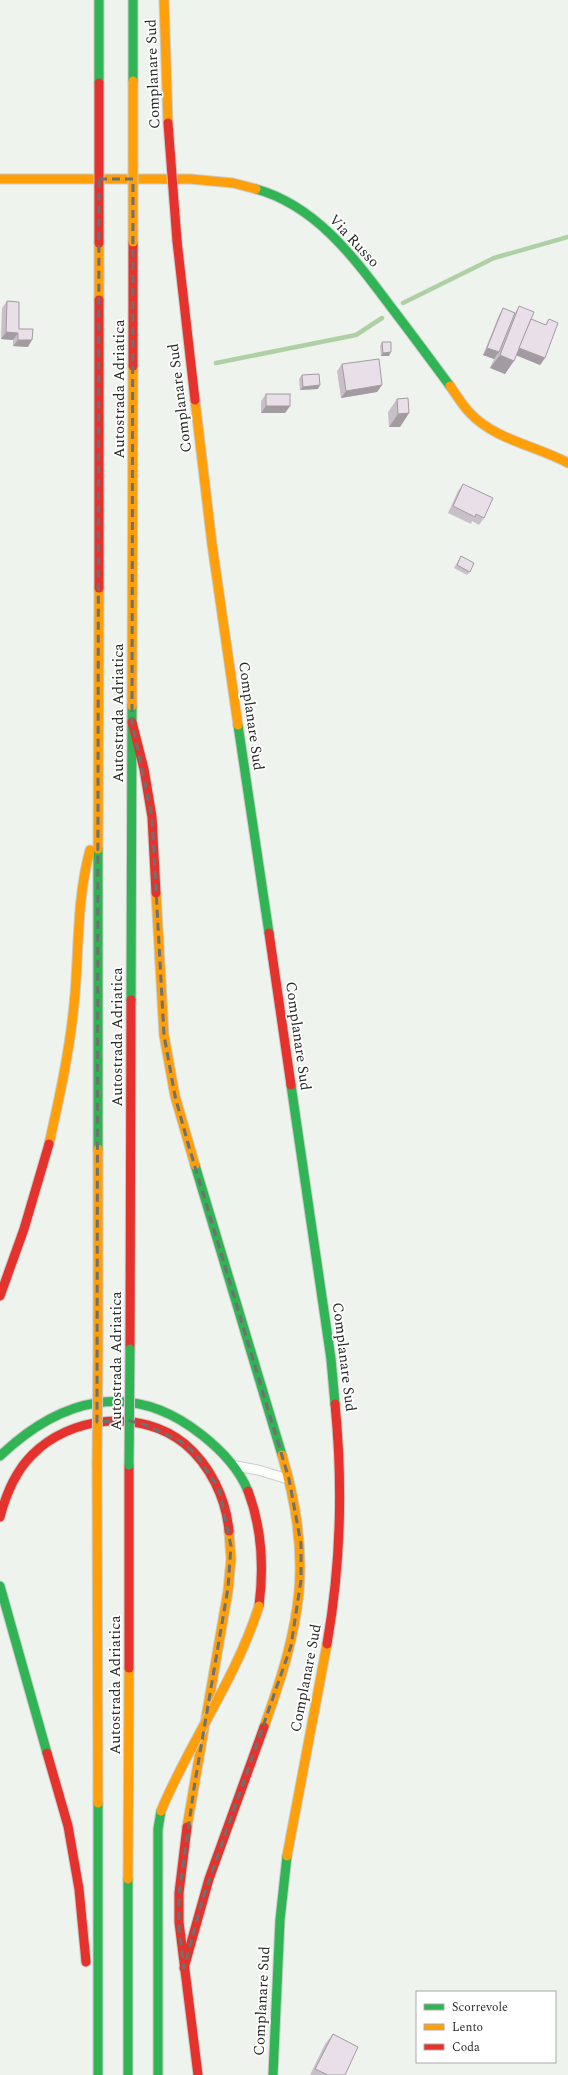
<svg xmlns="http://www.w3.org/2000/svg" width="568" height="2075" font-family="Spectral,serif">
<style>
.lines{fill:none;stroke-linecap:round;stroke-linejoin:round}
.stream{stroke:#afcfa4;stroke-width:4.5}
.lane-casing{stroke:#cacdc9;stroke-width:11}
.fast-casing{stroke:#cacdc9;stroke-width:11}
.slow-casing{stroke:#cacdc9;stroke-width:11}
.jam-casing{stroke:#cacdc9;stroke-width:11}
.lane{stroke:#fdfdfc;stroke-width:9}
.fast{stroke:#30b455;stroke-width:9}
.slow{stroke:#ff9f0a;stroke-width:9}
.jam{stroke:#e5322d;stroke-width:9}
.fast-bridge-casing{stroke:#caccc9;stroke-width:11;stroke-linecap:butt}
.slow-bridge-casing{stroke:#caccc9;stroke-width:11;stroke-linecap:butt}
.jam-bridge-casing{stroke:#caccc9;stroke-width:11;stroke-linecap:butt}
.fast-bridge{stroke:#30b455;stroke-width:9}
.slow-bridge{stroke:#ff9f0a;stroke-width:9}
.jam-bridge{stroke:#e5322d;stroke-width:9}
.wall{fill:#c8c0c8}
.shaded-wall{fill:#a29ca2}
.building{fill:#e8dfe8;stroke:#a29ca2}
.marked{fill:none;stroke:#6e716d;stroke-width:3;stroke-dasharray:8 5;stroke-linejoin:round}
.labels{text-anchor:middle;dominant-baseline:central;stroke-width:3.5;stroke-linejoin:round;paint-order:stroke}
.street-label{font-size:15px;fill:#282b27;stroke:#fff}
</style>
<rect width="100%" height="100%" fill="#eff3ee"/>
<g class="lines">
<g class="stream">
<path d="M403,303L494,258L568,237"/>
<path d="M216,363L356,335L382,318"/>
</g>
<g class="lane-casing">
<path id="lane" d="M236,1466L258,1470L288,1479"/>
</g>
<g class="fast-casing">
<g id="fast">
<path d="M99,0V83"/>
<path d="M133,0V81"/>
<path d="M256,189C317,206 355,259 391,307C411,333 430,359 450,386"/>
<path d="M238,725L269,933"/>
<path d="M131,1000L132,706"/>
<path d="M291,1085L331,1359L335,1404"/>
<path d="M98,1149V849"/>
<path d="M195,1165L282,1455"/>
<path d="M0,1456C61,1398 132,1379 202,1435C221,1450 239,1469 248,1491"/>
<path d="M0,1586L47,1753"/>
<path d="M98,1803V2075"/>
<path d="M128,2075V1879"/>
<path d="M158,2075V1829L161,1811"/>
<path d="M273,2075L280,1920L287,1856"/>
</g>
</g>
<g class="slow-casing">
<g id="slow">
<path d="M164,0L168,123"/>
<path d="M0,179H190L233,183L256,189"/>
<path d="M99,300V243"/>
<path d="M450,386C456,394 462,405 470,413C495,440 537,446 568,463"/>
<path d="M195,400L212,544L238,725"/>
<path d="M132,706L133,366"/>
<path d="M98,849L99,588"/>
<path d="M156,893L164,1035L175,1096L195,1165"/>
<path d="M49,1144C60,1095 71,1045 75,994C79,946 77,898 90,850"/>
<path d="M98,1350V1149"/>
<path d="M97,1464L98,1803"/>
<path d="M264,1727C301,1624 314,1562 282,1455"/>
<path d="M187,1827L228,1591L231,1559L229,1531"/>
<path d="M287,1856L327,1644"/>
<path d="M128,1879L129,1668"/>
</g>
</g>
<g class="jam-casing">
<g id="jam">
<path d="M177,241L195,400"/>
<path d="M133,366V242"/>
<path d="M99,588V300"/>
<path d="M132,722L144,769L152,817L156,893"/>
<path d="M269,933L291,1085"/>
<path d="M0,1296L24,1229L49,1144"/>
<path d="M130,1349L131,1000"/>
<path d="M248,1491C262,1528 264,1567 259,1606"/>
<path d="M0,1517C6,1494 15,1472 32,1455C70,1416 141,1408 185,1444C210,1465 226,1498 229,1531"/>
<path d="M327,1644C341,1564 343,1485 335,1404"/>
<path d="M129,1668V1465"/>
<path d="M47,1753L68,1826L79,1889L86,1962"/>
<path d="M187,1827L179,1893V1922L198,2075"/>
<path d="M184,1968L209,1879L264,1727"/>
</g>
</g>
<use href="#lane" class="lane"/>
<use href="#fast" class="fast"/>
<use href="#slow" class="slow"/>
<use href="#jam" class="jam"/>
<g class="fast-bridge-casing">
<path id="fast-bridge" d="M129,1465L130,1349"/>
</g>
<g class="slow-bridge-casing">
<g id="slow-bridge">
<path d="M133,81V242"/>
<path d="M97,1464L98,1350"/>
<path d="M161,1811C190,1741 236,1679 259,1606"/>
</g>
</g>
<g class="jam-bridge-casing">
<g id="jam-bridge">
<path d="M99,83V243"/>
<path d="M168,123L177,241"/>
</g>
</g>
<use href="#fast-bridge" class="fast-bridge"/>
<use href="#slow-bridge" class="slow-bridge"/>
<use href="#jam-bridge" class="jam-bridge"/>
</g>
<g class="wall">
<path d="M7,301L19,329L28,347L13,346V340L1,339L2,308Z"/>
<path d="M519,306L531,319L545,325L549,319L545,358L540,365L516,355L505,374L490,368L494,359L483,355L499,315L503,308L515,313Z"/>
<path d="M382,342L389,356H381L380,346Z"/>
<path d="M342,364L382,385L377,392L341,398L337,371Z"/>
<path d="M302,375L318,389L300,390L299,379Z"/>
<path d="M266,394L290,406L285,413H261V401Z"/>
<path d="M397,399L409,413L400,427H389L388,412Z"/>
<path d="M463,484L484,518L479,525L472,521L471,524L448,513L458,491Z"/>
<path d="M461,556L470,572L467,575L454,568Z"/>
<path d="M333,2034L345,2075H310L325,2044Z"/>
</g>
<g class="shaded-wall">
<path d="M6,332L18,333L13,340L1,339Z"/>
<path d="M18,340H32L28,347L13,346Z"/>
<path d="M518,347L545,358L540,365L513,354Z"/>
<path d="M487,348L499,352L494,359L483,355Z"/>
<path d="M391,352L389,356H381L383,353Z"/>
<path d="M500,355L514,361L505,374L490,368Z"/>
<path d="M320,385L318,389L300,390L303,387Z"/>
<path d="M382,385L377,392L341,398L346,391Z"/>
<path d="M266,406H290L285,413H261Z"/>
<path d="M409,413L400,427H389L398,414Z"/>
</g>
<g class="building">
<path d="M7,301L19,302V329H33L32,340H18V333L6,332Z"/>
<path d="M519,306L534,312L514,361L500,355Z"/>
<path d="M503,308L515,313L499,352L487,348Z"/>
<path d="M531,319L546,325L549,319L558,323L545,358L519,348Z"/>
<path d="M382,342H391V352L383,353Z"/>
<path d="M379,359L382,385L346,391L342,364Z"/>
<path d="M319,374L320,385L303,387L302,375Z"/>
<rect x="266" y="394" width="24" height="12"/>
<path d="M408,398L409,413L398,414L397,399Z"/>
<path d="M463,484L493,498L484,518L476,514L475,517L453,506Z"/>
<path d="M461,556L474,563L470,572L457,565Z"/>
<path d="M333,2034L358,2047L345,2075H328L315,2069Z"/>
</g>
<path class="marked" d="M99,179H133L132,722L152,817L164,1035L175,1096L187,1140L289,1479L301,1544V1580L291,1646L203,1898L184,1968L179,1929V1895L194,1788L228,1588L231,1546L219,1489L196,1454L180,1441L146,1425L127,1420L97,1422Z"/>
<g class="labels">
<g class="street-label">
<text transform="translate(153 74) rotate(-92)">Complanare Sud</text>
<text transform="translate(354 241) rotate(47)">Via Russo</text>
<text transform="translate(119 389) rotate(-90)">Autostrada Adriatica</text>
<text transform="translate(180 398) rotate(-97)">Complanare Sud</text>
<text transform="translate(118 713) rotate(-90)">Autostrada Adriatica</text>
<text transform="translate(251 716) rotate(82)">Complanare Sud</text>
<text transform="translate(298 1036) rotate(82)">Complanare Sud</text>
<text transform="translate(117 1037) rotate(-90)">Autostrada Adriatica</text>
<text transform="translate(344 1357) rotate(83)">Complanare Sud</text>
<text transform="translate(116 1361) rotate(-90)">Autostrada Adriatica</text>
<text transform="translate(306 1678) rotate(-79)">Complanare Sud</text>
<text transform="translate(115 1685) rotate(-90)">Autostrada Adriatica</text>
<text transform="translate(262 2001) rotate(-87)">Complanare Sud</text>
</g>
</g>
<rect x="416" y="1991" width="140" height="72" fill="#ffffff" stroke="#a9aaa9"/>
<rect x="424" y="2004" width="20" height="6" fill="#30b455" stroke="#a9aaa9"/>
<text x="452" y="2011" font-size="12" fill="#282b27">Scorrevole</text>
<rect x="424" y="2024" width="20" height="6" fill="#ff9f0a" stroke="#a9aaa9"/>
<text x="452" y="2031" font-size="12" fill="#282b27">Lento</text>
<rect x="424" y="2044" width="20" height="6" fill="#e5322d" stroke="#a9aaa9"/>
<text x="452" y="2051" font-size="12" fill="#282b27">Coda</text>
</svg>
